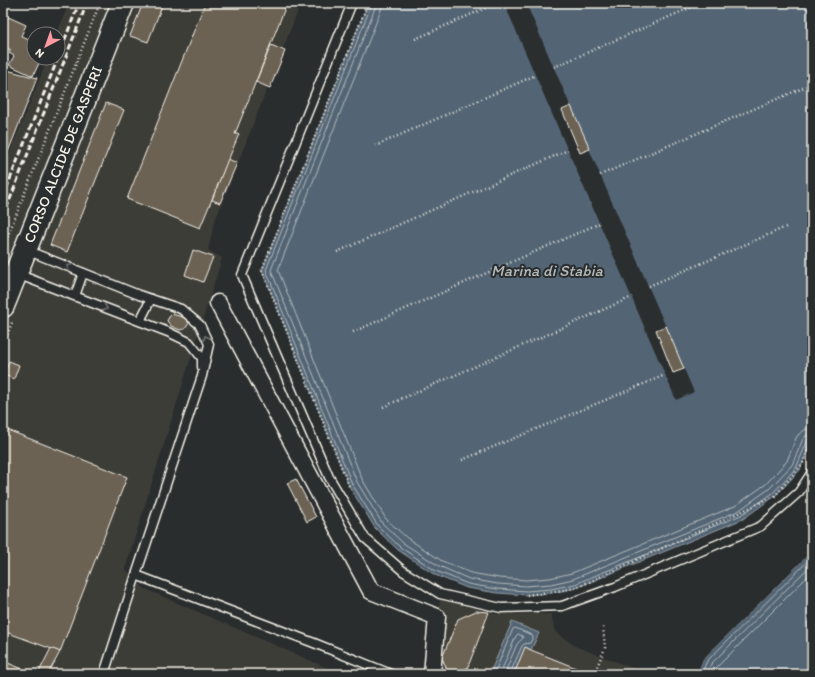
<svg xmlns="http://www.w3.org/2000/svg" width="815" height="677" font-family="Itim,sans-serif">
<style>
.built{fill:#3e3d39}
.water{fill:#536575;stroke:#939da3}
.pier{fill:#2a2d2e}
.lines{fill:none;stroke-linecap:round;stroke-linejoin:round}
.shore{stroke:#b4b9ba;stroke-width:1}
.building{fill:#6c6253;stroke:#f4f1e8}
.lane-casing{stroke:#f4f1e8;stroke-width:11}
.street-casing{stroke:#f4f1e8;stroke-width:19}
.secondary-casing{stroke:#f4f1e8;stroke-width:25}
.path{stroke:#f4f1e8;stroke-width:2.5;stroke-dasharray:1 3;stroke-linecap:butt}
.lane{stroke:#2a2d2e;stroke-width:8}
.street{stroke:#2a2d2e;stroke-width:16}
.secondary{stroke:#2a2d2e;stroke-width:22}
.rail{stroke:#f4f1e8;stroke-width:3;stroke-dasharray:6 3;stroke-linecap:butt}
.oneway{stroke:#71726f}
.labels{text-anchor:middle;dominant-baseline:central;stroke-width:4;stroke-linejoin:round;paint-order:stroke}
.street-label{font-size:15px;fill:#f4f1e8;stroke:#2a2d2e}
.water-label{font-size:16px;font-style:italic;fill:#b4b9ba;stroke:#2a2d2e}
</style>
<rect width="100%" height="100%" fill="#2a2d2e"/>
<filter id="ink" filterUnits="userSpaceOnUse"><feTurbulence type="fractalNoise" baseFrequency=".025" numOctaves="2"/><feDisplacementMap in="SourceGraphic" scale="8" xChannelSelector="R" yChannelSelector="G"/><feConvolveMatrix kernelMatrix="1 2 1 2 8 2 1 2 1" color-interpolation-filters="sRGB"/></filter>
<g filter="url(#ink)">
<g class="built">
<path d="M69,3H301L214,223L208,250L222,258L125,569L145,589L341,674H3V170L48,58H58V34H57Z"/>
<path d="M440,599L496,614H551L555,632L577,647L648,674H430Z"/>
</g>
<g class="water">
<path d="M368,3H812V439L800,470L775,496L743,519L576,588L552,593L527,595L497,593L467,588L435,575L398,550L375,528L349,486L262,270Z"/>
<path d="M812,551V674H697L703,659Z"/>
<path d="M512,622L539,633L531,650L526,647L514,674H492L490,673Z"/>
</g>
<g class="pier">
<path d="M504,3H526L694,392L676,400Z"/>
<path d="M812,549V551L703,659L697,674H695L702,658Z"/>
</g>
<g class="lines">
<g class="shore">
<path d="M371,3V6L266,270L352,484L378,526L400,547L436,571L468,584L497,589L527,591L551,589L575,584L741,515L773,493L796,468L807,442L809,440H812"/>
<path d="M376,3L375,8L271,270L357,482L382,523L403,543L439,566L469,579L498,584L526,586L551,584L573,579L738,511L769,489L792,465L803,439L807,435H812"/>
<path d="M382,3L381,10L278,270L362,479L386,519L407,538L442,561L471,573L499,578L526,580L550,578L572,573L735,506L766,484L787,461L796,438L799,434L806,429H812"/>
<path d="M494,674L513,629L515,628L532,635L533,637L530,643L524,644L522,646L511,671V674"/>
<path d="M500,674L516,636L518,634L522,636L523,638L517,644L506,670V674"/>
<path d="M701,674L707,661L812,557"/>
<path d="M707,674L711,664L812,564"/>
<path d="M713,674L716,668L812,572"/>
</g>
</g>
<g class="building">
<path d="M143,3H163L148,42L130,36Z"/>
<path d="M205,3H287L235,134H239L200,228L127,199Z"/>
<path d="M4,15L26,25L21,36L34,43V58L40,61L33,76L9,65L14,56L9,53L11,50L3,46V17Z"/>
<path d="M271,45L285,51L270,88L256,82Z"/>
<path d="M3,69L37,78L8,152L3,149Z"/>
<path d="M106,103L124,110L67,252L50,245Z"/>
<path d="M571,106L590,149L580,153L562,110Z"/>
<path d="M228,159L237,163L220,203L212,200Z"/>
<path d="M193,250L213,257L203,282L185,275Z"/>
<path d="M172,314L186,318L189,323L185,329L180,330L171,326L167,321L169,317Z"/>
<path d="M666,326L684,369L673,373L656,330Z"/>
<path d="M9,361L19,365L14,379L4,375Z"/>
<path d="M5,429L127,477L60,652L3,631V435Z"/>
<path d="M296,479L316,517L307,522L287,483Z"/>
<path d="M476,611L489,612L469,664L464,674H449L442,658L458,619Z"/>
<path d="M525,647L531,650L591,674H514Z"/>
<path d="M51,648L60,652L48,674H44L39,672Z"/>
<path d="M3,661L35,674H3Z"/>
</g>
<g class="lines">
<g class="lane-casing">
<g id="lane">
<path d="M352,3L242,275L329,477L365,538L403,571L440,594L501,608L562,606L615,587L761,526L799,492L812,472"/>
<path d="M26,250L139,295L181,309L200,325L209,344L202,376L136,575L314,643L391,674"/>
<path d="M17,274L168,332L189,342L202,358V367"/>
<path d="M75,296L83,273"/>
<path d="M140,321L151,299"/>
<path d="M104,674L136,575"/>
</g>
</g>
<g class="street-casing">
<path id="street" d="M218,303L371,591L437,617L432,674"/>
</g>
<g class="secondary-casing">
<g id="secondary">
<path id="s1" d="M3,306L123,3"/>
</g>
</g>
<g class="path">
<path d="M415,39L497,3"/>
<path d="M554,67L701,3"/>
<path d="M375,146L536,75"/>
<path d="M600,175L812,84"/>
<path d="M3,248L100,3"/>
<path d="M337,252L568,150"/>
<path d="M649,286L786,227"/>
<path d="M353,332L600,223"/>
<path d="M3,346L13,320"/>
<path d="M383,407L632,297"/>
<path d="M462,460L665,375"/>
<path d="M349,486L262,270L368,3"/>
<path d="M527,595L576,588L775,496L803,463L812,439"/>
<path d="M594,674L605,648L603,626"/>
</g>
<use href="#lane" class="lane"/>
<use href="#street" class="street"/>
<use href="#secondary" class="secondary"/>
<g class="rail">
<path d="M58,57L79,3"/>
<path d="M3,197L58,58"/>
<path d="M3,217L87,3"/>
</g>
</g>
<defs><path id="oneway-chevron" d="M-2-3.5L2.5 0L-2 3.5" fill="none" stroke-width="1.6" stroke-linecap="round" stroke-linejoin="round"/></defs>
<g class="oneway">
<use href="#oneway-chevron" transform="translate(69 267) rotate(-158)"/>
<use href="#oneway-chevron" transform="translate(105 308) rotate(21)"/>
<use href="#oneway-chevron" transform="translate(206 338) rotate(-116)"/>
</g>
</g>
<g class="labels">
<g class="street-label">
<text stroke="none"><textPath href="#s1" startOffset="163">CORSO ALCIDE DE GASPERI</textPath></text>
</g>
<g class="water-label">
<text x="547" y="270">Marina di Stabia</text>
</g>
</g>
<rect width="815" height="677" fill="none" stroke="#2a2d2e" stroke-width="16"/>
<rect x="8" y="8" width="799" height="661" fill="none" stroke="#f4f1e8" stroke-width="1.5" filter="url(#ink)"/>
<g transform="translate(46 46) rotate(221)"><circle r="19" fill="#2a2d2e" stroke="#7b7b78"/>
<path d="M0-3L7 15L0 10L-7 15Z" fill="#ff9aa2"/>
<text y="-6" font-size="11" font-weight="bold" text-anchor="middle" fill="#f4f1e8">N</text>
</g>
</svg>
